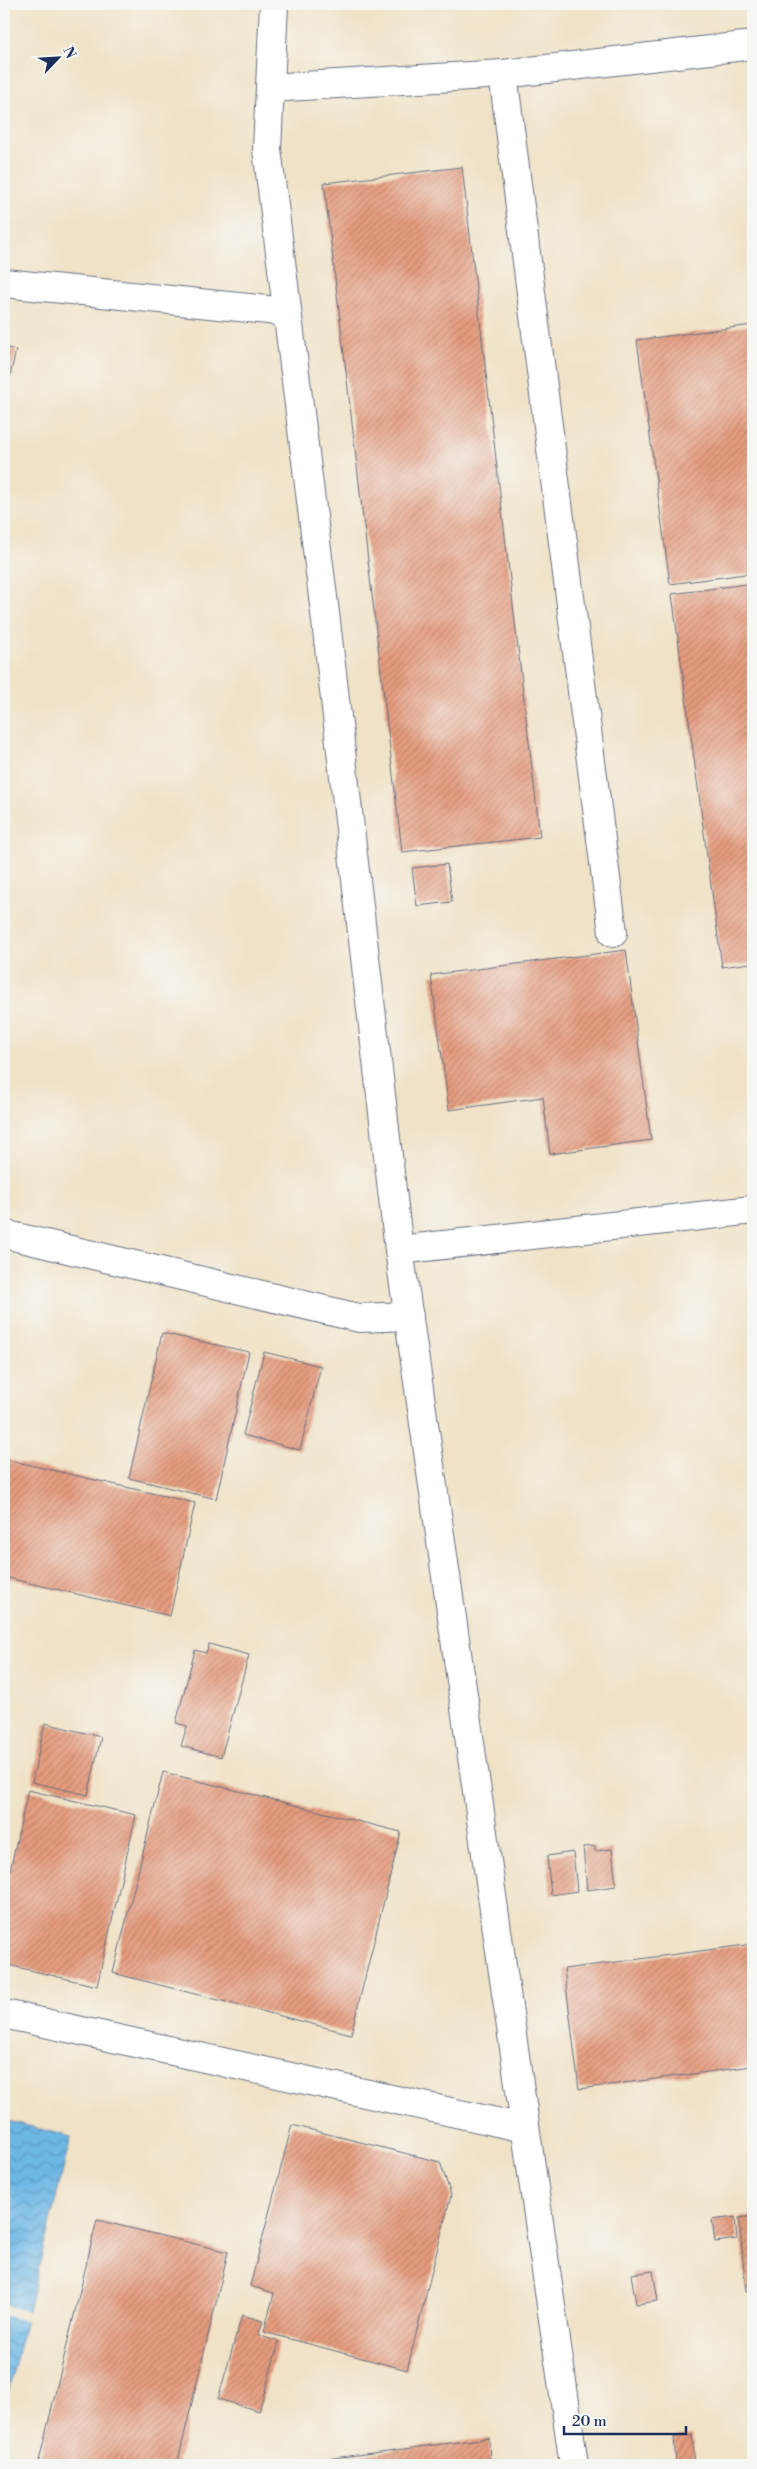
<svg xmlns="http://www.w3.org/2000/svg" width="757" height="2469" font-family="'Libre Bodoni',serif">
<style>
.water{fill:url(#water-waves);stroke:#4473a2}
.pier{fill:#f0e2c6}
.building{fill:url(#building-hatch)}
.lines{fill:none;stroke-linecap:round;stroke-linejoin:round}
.minor-casing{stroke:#666e82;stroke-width:30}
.minor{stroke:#fff;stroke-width:28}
</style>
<defs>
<pattern id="water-waves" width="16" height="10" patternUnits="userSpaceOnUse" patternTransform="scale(1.25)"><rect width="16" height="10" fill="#6db7e5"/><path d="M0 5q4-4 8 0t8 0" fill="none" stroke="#5995bd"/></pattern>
<pattern id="building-hatch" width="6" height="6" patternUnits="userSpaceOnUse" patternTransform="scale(1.25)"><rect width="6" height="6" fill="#e69c7e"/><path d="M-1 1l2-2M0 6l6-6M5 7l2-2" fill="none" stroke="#ba806a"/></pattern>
</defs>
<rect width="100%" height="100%" fill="#f6f6f2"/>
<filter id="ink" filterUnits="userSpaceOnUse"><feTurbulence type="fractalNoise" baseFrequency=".02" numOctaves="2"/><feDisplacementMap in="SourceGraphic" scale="10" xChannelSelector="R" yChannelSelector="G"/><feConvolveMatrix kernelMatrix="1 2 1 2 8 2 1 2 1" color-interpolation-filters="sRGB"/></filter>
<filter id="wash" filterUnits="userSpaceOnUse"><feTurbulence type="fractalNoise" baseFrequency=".0096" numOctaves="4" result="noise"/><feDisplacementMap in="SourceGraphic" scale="20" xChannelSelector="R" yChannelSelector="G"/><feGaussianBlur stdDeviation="1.12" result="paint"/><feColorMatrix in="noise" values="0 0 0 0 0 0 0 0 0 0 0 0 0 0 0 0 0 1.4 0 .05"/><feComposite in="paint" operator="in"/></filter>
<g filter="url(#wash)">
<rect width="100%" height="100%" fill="#f0e2c6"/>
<path class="water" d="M4,2120L71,2137L4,2408Z"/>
<path class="pier" d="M4,2305L30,2312L28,2321L4,2315Z"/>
<g id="blocks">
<g class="building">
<path d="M462,167L540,837L402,852L324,183Z"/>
<path d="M753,325V573L670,584L637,340Z"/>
<path d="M4,347L16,350L5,399H4Z"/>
<path d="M753,583V977H752L750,963L722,967L672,594Z"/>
<path d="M447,864L452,902L417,906L412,868Z"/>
<path d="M626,950L651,1140L550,1154L543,1097L449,1110L431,975Z"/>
<path d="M162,1333L249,1352L216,1499L129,1478Z"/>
<path d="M264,1352L321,1366L300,1450L243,1435Z"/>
<path d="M4,1459L195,1503L170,1616L4,1577Z"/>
<path d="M209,1644L249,1655L221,1757L181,1746L187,1726L176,1723L195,1650L206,1653Z"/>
<path d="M45,1723L101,1737L88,1795L32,1782Z"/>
<path d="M163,1772L401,1832L351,2034L113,1973Z"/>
<path d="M28,1790L136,1815L97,1986L4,1964V1898Z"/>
<path d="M595,1846V1851L612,1849L616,1886L587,1890L583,1847Z"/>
<path d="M573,1852L577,1891L551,1895L547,1856Z"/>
<path d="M753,1944V2066L579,2089L564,1969Z"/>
<path d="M292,2125L440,2162L451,2195L407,2370L264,2332L274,2293L250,2286Z"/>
<path d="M753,2216V2290L746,2291L739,2218Z"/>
<path d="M735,2217L737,2239L715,2242L712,2220Z"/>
<path d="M97,2220L228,2252L177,2465H38Z"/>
<path d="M653,2271L658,2301L636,2304L631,2274Z"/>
<path d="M242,2315L263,2321L258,2335L279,2342L259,2411L218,2399Z"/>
<path d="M692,2435L695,2465H676L674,2437Z"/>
<path d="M489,2438L490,2465H287V2464Z"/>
</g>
</g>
</g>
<g filter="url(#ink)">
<use href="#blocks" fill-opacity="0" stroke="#666e82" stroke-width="1"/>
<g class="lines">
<g class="minor-casing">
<g id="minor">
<path d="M274,4L267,149L325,613L399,1250L574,2465"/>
<path d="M503,74L613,933"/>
<path d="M270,88L503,74L753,45"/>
<path d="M4,283L287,312"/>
<path d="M4,1234L359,1318L409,1316"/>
<path d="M399,1250L753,1210"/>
<path d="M4,2014L524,2128"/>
</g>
</g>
<use href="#minor" class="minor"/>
</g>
</g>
<rect width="757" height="2469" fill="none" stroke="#f6f6f2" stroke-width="20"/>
<g transform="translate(58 58) rotate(65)" stroke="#f6f6f2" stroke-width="4" paint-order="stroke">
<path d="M0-4L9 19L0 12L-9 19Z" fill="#1b2f5e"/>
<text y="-8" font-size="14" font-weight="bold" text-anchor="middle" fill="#1b2f5e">N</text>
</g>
<path d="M564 2426v8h122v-8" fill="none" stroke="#1b2f5e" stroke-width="2.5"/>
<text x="572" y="2426" font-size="15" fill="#1b2f5e" stroke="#f6f6f2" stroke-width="4" paint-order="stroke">20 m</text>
</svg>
